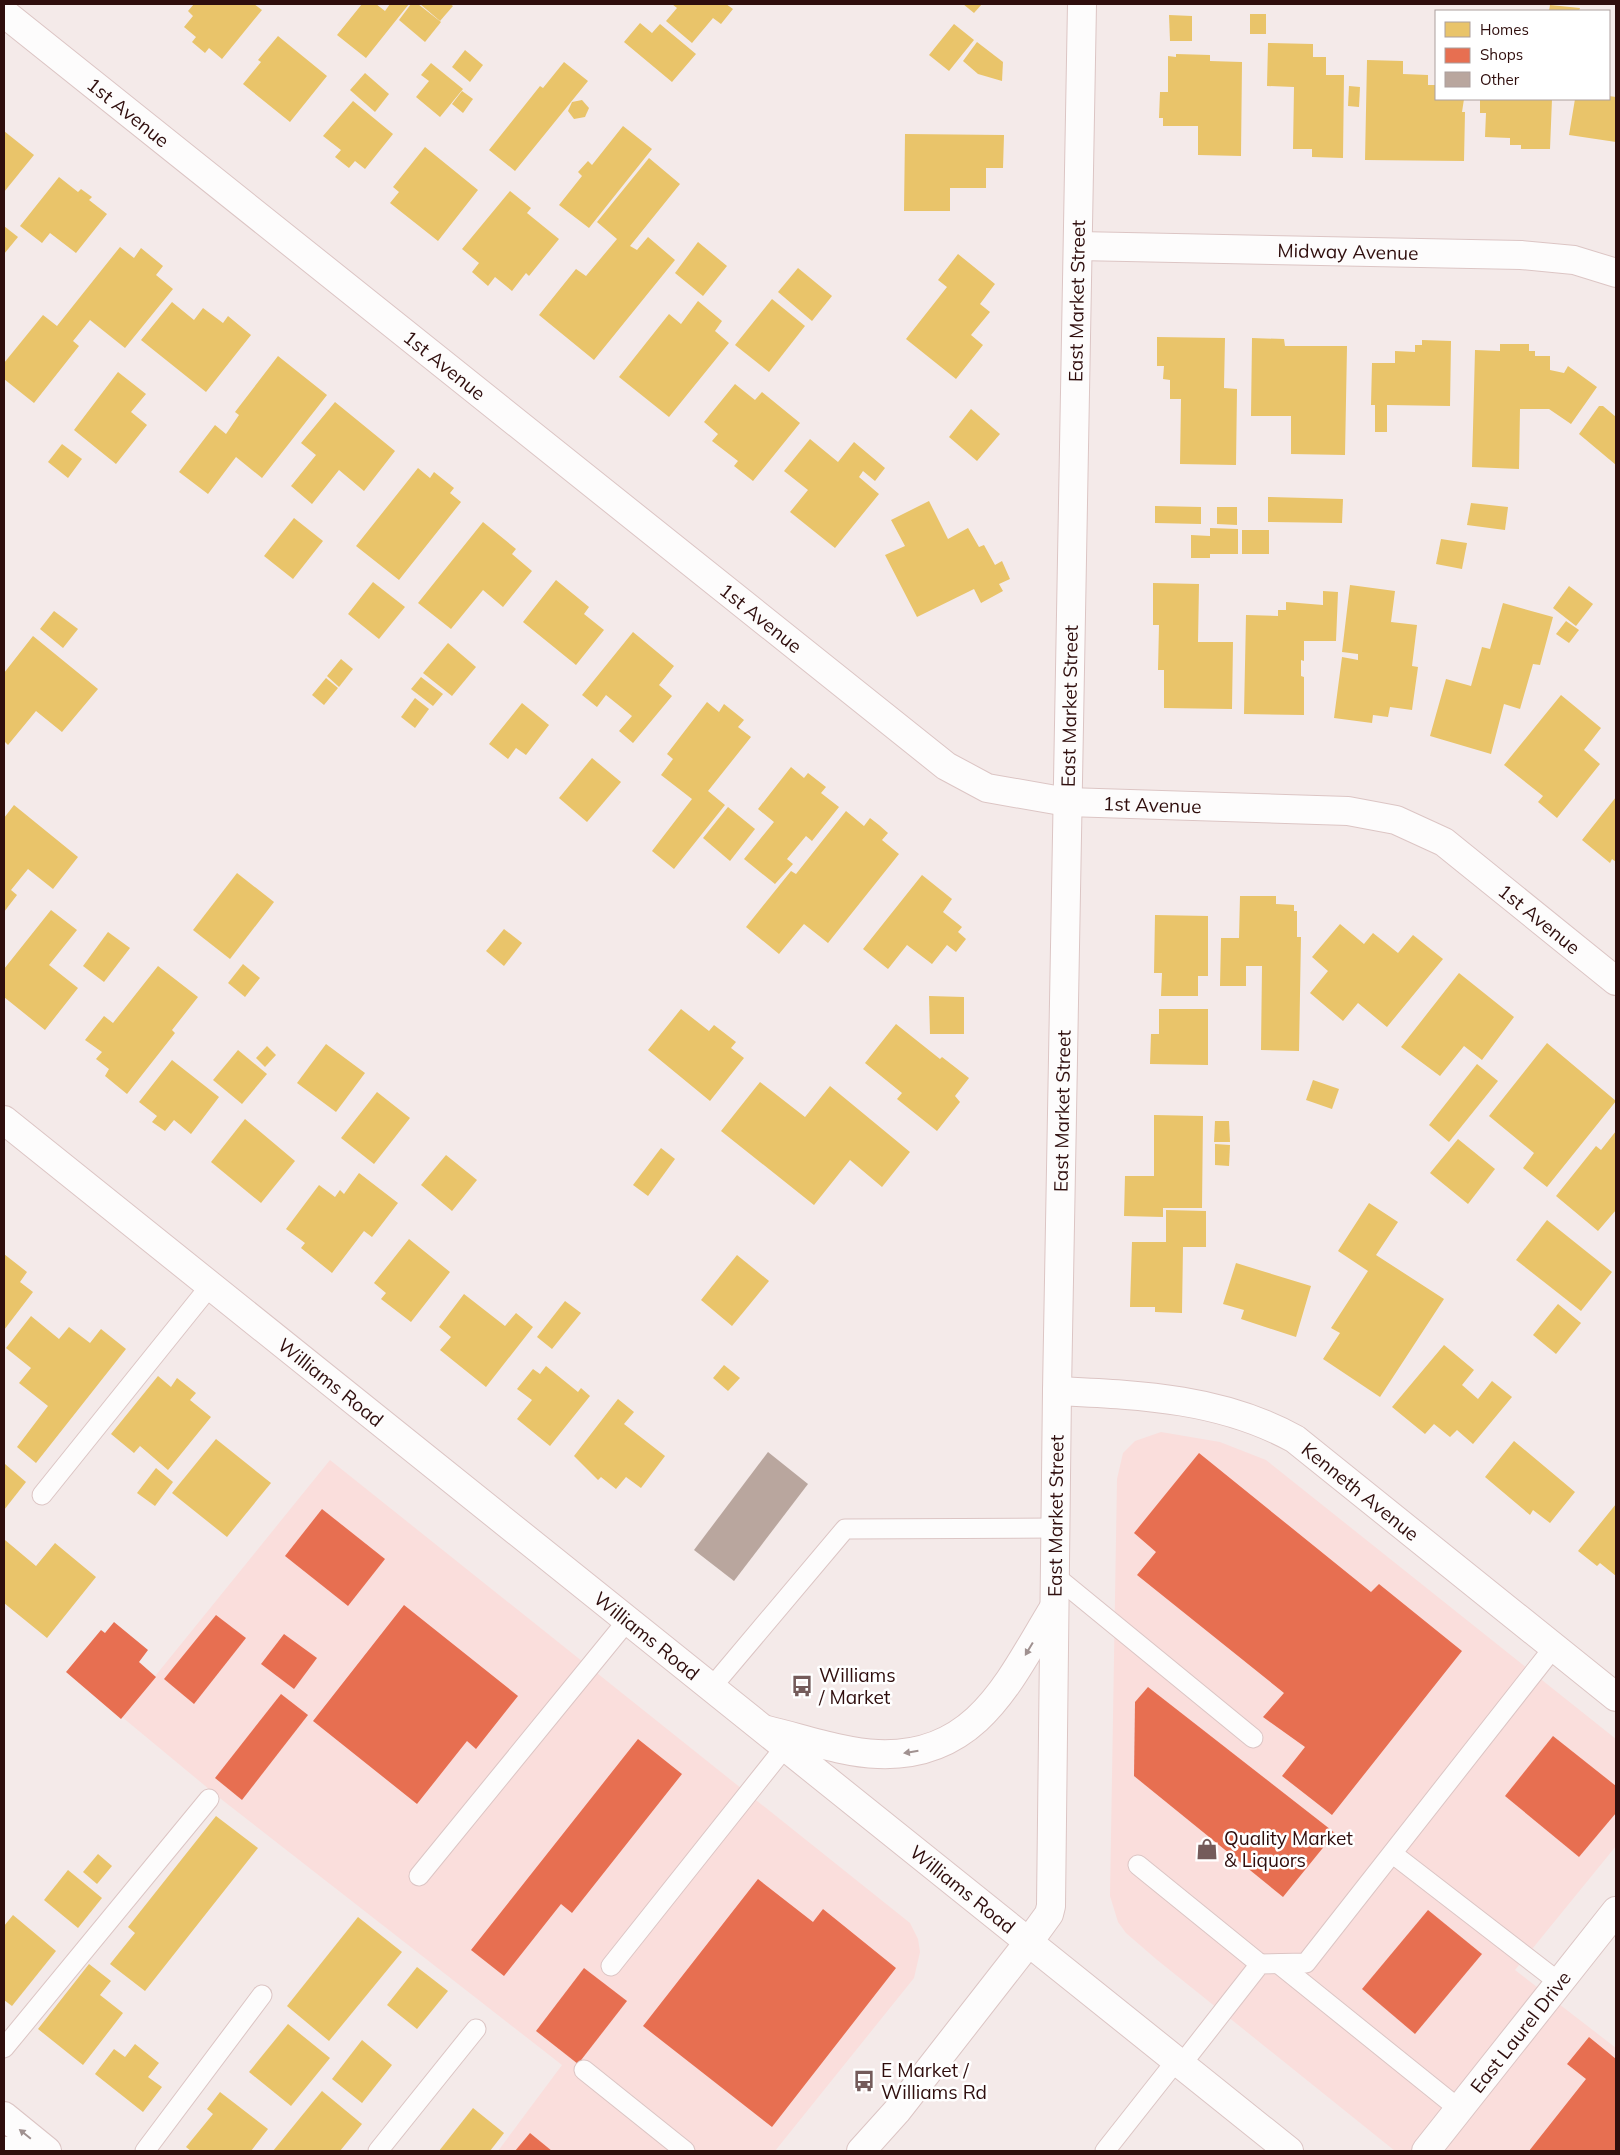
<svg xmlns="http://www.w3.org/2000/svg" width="1620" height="2155" font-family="Mulish,sans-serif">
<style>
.built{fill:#fadedc}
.homes{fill:#e9c46a}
.shops{fill:#e76f51}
.building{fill:#b9a69e}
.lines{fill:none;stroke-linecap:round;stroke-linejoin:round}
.lane-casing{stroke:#dcc5c4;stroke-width:21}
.street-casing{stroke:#dcc5c4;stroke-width:30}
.secondary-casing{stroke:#dcc5c4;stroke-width:30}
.lane{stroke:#fdfcfc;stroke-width:19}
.street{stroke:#fdfcfc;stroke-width:28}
.secondary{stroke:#fdfcfc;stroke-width:28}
.oneway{fill:#a09190}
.labels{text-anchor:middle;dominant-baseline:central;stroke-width:5;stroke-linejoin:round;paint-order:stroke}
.street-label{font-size:19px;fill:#2f0e0d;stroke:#fff}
.poi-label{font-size:19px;fill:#2f0e0d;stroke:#fff;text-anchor:start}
</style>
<rect width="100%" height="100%" fill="#f4eae9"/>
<g class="built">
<path d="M1161,1432L1220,1442L1266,1460L1616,1739V1846L1515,1970L1616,2048V2151H1395L1156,1959L1126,1933L1118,1922L1110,1896L1117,1479L1123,1453L1135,1441Z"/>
<path d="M330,1460L910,1923L918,1939L920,1952L914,1978L775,2151H498L562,2065L221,1799L122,1717Z"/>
</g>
<g class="homes">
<path d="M194,4H254L262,10L222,59L209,48L205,53L192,42L196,37L184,27L193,16L188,11Z"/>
<path d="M362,4H376L385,11L390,4H409L366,58L337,35Z"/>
<path d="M411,4H418L441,22L425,42L399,20Z"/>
<path d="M420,4H450L453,6L440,21Z"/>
<path d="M672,4H726L733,9L721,24L713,18L692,43L666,21L677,8Z"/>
<path d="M963,4H982L974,13Z"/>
<path d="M1550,5L1580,8L1579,11H1549Z"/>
<rect x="1250" y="14" width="16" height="20"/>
<path d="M1169,15L1192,16V41H1170Z"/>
<path d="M640,23L652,33L660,24L696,54L672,82L624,42Z"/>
<path d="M954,24L974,40L949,71L929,55Z"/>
<path d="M278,36L327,76L290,122L243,84L261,62L258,60Z"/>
<path d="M977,42L1003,62L1002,81L978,74L963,61Z"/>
<path d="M1268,43L1313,44V57H1326V75H1344L1343,158L1312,157V149H1293L1294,87L1267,86Z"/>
<path d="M465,50L483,65L470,82L452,67Z"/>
<path d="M1176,54L1210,55V61L1242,62L1241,156L1198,155V126H1163V118H1159L1160,92H1168V56L1176,57Z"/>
<path d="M1367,60L1403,61V74L1428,75V85H1436V99H1464L1462,112H1465L1464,161L1365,160Z"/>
<path d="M564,62L588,81L515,171L489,150L540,86L543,88Z"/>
<path d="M431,63L463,89L440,117L416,97L429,81L421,75Z"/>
<path d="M365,73L389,94L375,112L350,90Z"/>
<path d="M1349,86L1360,87L1359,107L1348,106Z"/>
<path d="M462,91L473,99L463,113L452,104Z"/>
<path d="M1609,96L1616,97V142L1569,135L1575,99H1609Z"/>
<path d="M1480,99H1552L1550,149H1521V145H1510V138L1485,137L1486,113H1480Z"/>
<path d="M582,100L589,108L585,117L574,119L568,111L572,102Z"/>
<path d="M353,101L393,134L365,169L355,161L349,168L335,157L341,150L323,136Z"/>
<path d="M623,126L652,149L589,228L559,205L582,176L578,172L588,161L592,165Z"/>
<path d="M4,131L34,155L4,192Z"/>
<path d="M905,134L1004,135L1003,168H986V188H950V211H904Z"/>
<path d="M425,147L478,190L438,241L390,203L399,192L393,187Z"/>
<path d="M649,158L680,184L630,246L637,250L648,237L675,260L594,360L539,315L576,269L586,276L617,239L597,222Z"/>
<path d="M59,177L78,192L81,189L92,197L89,200L107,214L76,253L50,233L42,243L20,226Z"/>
<path d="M510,191L531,208L527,213L559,239L529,276L526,273L512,291L495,277L488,286L472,272L479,263L462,249Z"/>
<path d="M4,226L18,237L4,254Z"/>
<path d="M698,242L727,266L703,296L675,273Z"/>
<path d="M120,247L134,258L141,248L163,266L156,275L173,289L125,348L90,320L73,341L79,346L34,403L4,379V363L43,315L57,326Z"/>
<path d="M958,254L995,284L980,304L990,312L971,335L983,345L956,379L906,339L947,287L938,280Z"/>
<path d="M798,268L832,296L812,321L778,292Z"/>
<path d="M772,299L805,326L769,372L735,345Z"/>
<path d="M698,301L722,321L715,331L729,343L669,417L619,377L669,314L681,324Z"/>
<path d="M172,302L194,320L203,308L223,323L228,316L251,335L206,392L141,340Z"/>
<path d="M1157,337L1225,338L1224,388L1237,389L1236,465L1180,464L1181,399H1170V380L1163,379L1164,366H1157Z"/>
<path d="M1252,338L1284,339L1285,346H1347L1345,455L1291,454V416H1251Z"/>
<path d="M1422,340L1451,341L1450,406L1387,405V432H1375V405H1371L1372,363H1395V351L1415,352V345H1422Z"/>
<path d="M1500,344H1529V351H1535V356H1550V370L1564,373L1568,366L1597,387L1571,424L1549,409H1520L1519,469L1472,467L1475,350L1500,351Z"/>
<path d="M278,356L327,395L262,478L236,457L208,494L179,472L215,425L226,434L239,415L235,412Z"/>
<path d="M118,372L146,394L131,412L147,425L116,464L74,430Z"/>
<path d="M735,384L755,400L762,392L800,423L753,481L734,466L738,461L712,441L718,434L704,422Z"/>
<path d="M335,402L395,451L364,491L339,470L312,504L291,486L316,455L301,443Z"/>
<path d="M1599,406H1603L1616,417V465L1579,434Z"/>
<path d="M971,409L1000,434L977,461L949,437Z"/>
<path d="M810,439L838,462L854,442L885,468L875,481L863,471L859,477L879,494L835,548L790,512L808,490L784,471Z"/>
<path d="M62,444L82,459L68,478L48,462Z"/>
<path d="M418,468L430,478L434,472L454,488L450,493L461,502L399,580L356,546Z"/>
<path d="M1268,497L1343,499L1342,523L1268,522Z"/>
<path d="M929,501L948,539L968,528L979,547L984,545L995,565L1002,561L1010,579L999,584L1003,591L981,603L974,589L917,617L885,555L905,546L891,520Z"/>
<path d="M1471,503L1508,507L1505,530L1467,525Z"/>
<path d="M1155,506L1201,507V524L1155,523Z"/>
<path d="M1217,507H1237V525L1217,524Z"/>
<path d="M294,518L323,541L293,579L264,556Z"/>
<path d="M483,522L516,549L512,554L532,571L503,607L483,590L451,629L418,603Z"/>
<path d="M1210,528L1238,529V554H1210V558H1191V535L1210,536Z"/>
<rect x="1242" y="530" width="27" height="24"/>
<path d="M1441,539L1467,543L1462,569L1436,564Z"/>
<path d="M556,580L589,607L584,614L604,630L576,665L523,622Z"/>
<path d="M373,582L405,607L379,639L348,614Z"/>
<path d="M1153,583L1199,584L1198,642H1233L1232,709L1164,708V670H1158L1159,625H1153Z"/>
<path d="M1350,585L1395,591L1391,622L1417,625L1412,666L1418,667L1412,710L1390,707L1388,717L1373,715L1372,723L1334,718L1342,657L1358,660V654L1342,652Z"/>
<path d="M1569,586L1593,604L1576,626L1553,608Z"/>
<path d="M1323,591L1338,592L1336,641H1304V661L1301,660V676L1304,677V715L1244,714L1246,615L1278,616V610H1286V602L1323,605Z"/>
<path d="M1503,603L1553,617L1540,665L1533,664L1520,709L1504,704L1491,754L1430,736L1446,679L1471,686L1482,647L1490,649Z"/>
<path d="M54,611L78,629L63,648L40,629Z"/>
<path d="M1566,621L1579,630L1569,643L1556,634Z"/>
<path d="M633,632L674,666L659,685L672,696L633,743L619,731L632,716L606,695L597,707L582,695Z"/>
<path d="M33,636L98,689L62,732L36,711L8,745L4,741V673Z"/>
<path d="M448,643L476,667L452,696L423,673Z"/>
<path d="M341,659L353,669L339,687L327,676Z"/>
<path d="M421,677L443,694L433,706L411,689Z"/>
<path d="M326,678L338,688L324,705L312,695Z"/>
<path d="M1561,695L1601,728L1584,750L1600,764L1557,818L1538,802L1543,796L1504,765Z"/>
<path d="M415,698L429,709L415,728L401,717Z"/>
<path d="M707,702L719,712L724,704L744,720L738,727L751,737L708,791L725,805L674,869L652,851L692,799L661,775L673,759L667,754Z"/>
<path d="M522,703L549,725L526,755L516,748L508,759L489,744Z"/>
<path d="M592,758L621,782L587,822L559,798Z"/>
<path d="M791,767L804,778L808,773L826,787L821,793L839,807L812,841L806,836L787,859L793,864L775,884L744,859L774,822L758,809Z"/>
<path d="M1616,797V862L1612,859L1610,863L1582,840Z"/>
<path d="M14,805L78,857L53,889L28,869L11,890L17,895L4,912V818Z"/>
<path d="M728,807L755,829L730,861L703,838Z"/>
<path d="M846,811L864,826L870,818L879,825L888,833L882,840L899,854L828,943L804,924L779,954L746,927L791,871L796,874Z"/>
<path d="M237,873L274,902L230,959L193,930Z"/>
<path d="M922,875L952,899L943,912L962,927L958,932L966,939L956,952L947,945L932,964L907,945L888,969L863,949Z"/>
<path d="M1240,896H1276V904L1294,905V911H1297V937H1301L1299,1051L1261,1050L1262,966H1246V986H1220L1221,938H1239Z"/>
<path d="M51,910L77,930L49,965L78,988L45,1030L4,997V969Z"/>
<path d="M1155,915L1208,916V976H1198V996H1161L1162,973H1154Z"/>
<path d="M1340,924L1364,944L1373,933L1398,953L1413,935L1443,959L1387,1027L1358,1003L1343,1021L1310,993L1328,971L1312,957Z"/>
<path d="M504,929L522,943L504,966L486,951Z"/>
<path d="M108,932L130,948L104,982L83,966Z"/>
<path d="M243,964L260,978L245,997L228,983Z"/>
<path d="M158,966L198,997L172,1030L175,1033L127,1094L105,1076L109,1069L96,1059L102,1052L85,1040L104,1016L113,1023Z"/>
<path d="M1459,973L1514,1017L1482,1060L1464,1046L1440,1076L1401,1047Z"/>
<path d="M929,996L964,997V1034H930Z"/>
<path d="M681,1009L709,1031L714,1025L736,1042L731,1048L744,1058L710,1101L648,1050Z"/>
<path d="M1159,1009H1208V1065L1150,1064L1151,1034H1159Z"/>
<path d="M896,1024L940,1059L942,1057L969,1078L955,1096L960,1102L937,1131L897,1099L902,1093L865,1063Z"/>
<path d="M1547,1043L1616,1101L1547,1187L1523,1168L1534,1153L1489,1116Z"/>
<path d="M326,1044L365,1073L336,1112L297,1083Z"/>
<path d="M267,1046L276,1055L265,1067L256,1058Z"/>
<path d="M238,1050L267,1074L242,1104L213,1080Z"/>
<path d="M172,1060L219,1097L191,1134L174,1120L165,1131L152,1122L157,1116L139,1102Z"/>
<path d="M1477,1064L1498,1081L1449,1142L1429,1125Z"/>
<path d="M1313,1080L1339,1089L1332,1109L1306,1100Z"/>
<path d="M760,1082L805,1117L830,1086L910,1152L882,1187L850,1160L814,1205L721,1131Z"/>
<path d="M377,1092L410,1118L374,1164L341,1138Z"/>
<path d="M1154,1115L1203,1116L1202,1208H1163V1217L1124,1216L1125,1176H1154Z"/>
<path d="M245,1119L295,1161L261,1203L211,1162Z"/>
<path d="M1215,1121H1229L1230,1142H1214Z"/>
<path d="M1616,1131V1210L1598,1231L1556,1196L1596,1146L1601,1150Z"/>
<path d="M1458,1139L1495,1169L1468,1204L1430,1173Z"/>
<path d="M1215,1144L1230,1145L1229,1166L1215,1165Z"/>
<path d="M661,1148L675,1159L648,1196L633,1185Z"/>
<path d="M446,1155L477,1180L452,1211L421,1185Z"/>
<path d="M359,1173L398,1203L372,1237L364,1231L332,1273L301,1248L305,1243L286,1229L319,1185L335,1197L340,1190L344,1194Z"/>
<path d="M1369,1203L1398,1222L1376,1255L1444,1299L1380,1397L1323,1359L1340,1333L1331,1328L1368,1271L1338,1251Z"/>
<path d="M1166,1210L1206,1211V1247H1183L1182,1313L1155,1312V1307H1130L1132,1242H1166Z"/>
<path d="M1547,1220L1612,1272L1581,1311L1516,1260Z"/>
<path d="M409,1239L450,1272L411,1322L381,1299L386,1293L374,1283Z"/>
<path d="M4,1254L27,1272L20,1282L33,1292L4,1330Z"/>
<path d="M737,1255L769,1281L732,1326L701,1300Z"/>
<path d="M1236,1263L1311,1286L1296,1337L1241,1319L1244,1310L1223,1304Z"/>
<path d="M464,1294L505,1326L516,1313L533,1327L486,1387L440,1350L451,1337L439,1327Z"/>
<path d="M565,1301L581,1313L552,1349L537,1337Z"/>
<path d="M1558,1304L1581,1323L1556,1354L1533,1335Z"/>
<path d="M31,1316L59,1339L69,1327L90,1343L101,1329L126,1349L36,1463L17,1447L48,1406L19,1383L31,1368L6,1348Z"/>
<path d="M1444,1345L1474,1370L1462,1385L1478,1399L1492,1381L1512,1397L1473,1444L1457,1430L1450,1437L1434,1424L1425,1434L1392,1407Z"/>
<path d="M724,1365L740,1378L728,1391L713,1378Z"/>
<path d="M546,1366L578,1392L581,1388L590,1396L550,1446L517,1419L532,1400L517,1389L533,1369L540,1374Z"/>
<path d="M158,1376L171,1387L177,1378L196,1393L190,1400L211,1417L168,1470L140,1446L134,1453L111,1434Z"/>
<path d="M618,1399L634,1412L624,1424L665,1456L641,1488L626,1477L616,1489L601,1477L598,1480L574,1456Z"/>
<path d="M216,1439L271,1483L227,1537L172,1493Z"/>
<path d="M1514,1441L1575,1492L1550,1523L1533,1510L1530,1515L1485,1477Z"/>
<path d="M5,1464L26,1482L4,1510V1466Z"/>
<path d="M156,1468L173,1482L155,1506L137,1493Z"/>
<path d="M1616,1504V1576L1600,1563L1597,1566L1578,1551Z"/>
<path d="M5,1540L36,1566L55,1543L96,1577L47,1638L4,1603Z"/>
<path d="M216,1816L258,1848L145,1991L110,1964L135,1933L128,1927Z"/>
<path d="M98,1854L112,1866L97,1884L83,1872Z"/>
<path d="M68,1870L102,1898L78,1928L44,1900Z"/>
<path d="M13,1915L56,1951L12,2006L4,2000V1926Z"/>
<path d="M358,1917L402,1952L329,2041L287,2006Z"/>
<path d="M89,1964L111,1981L100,1995L123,2013L83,2065L38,2029Z"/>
<path d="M417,1967L448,1991L417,2029L387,2005Z"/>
<path d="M288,2024L330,2058L291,2106L249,2072Z"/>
<path d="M362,2040L392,2065L362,2103L332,2079Z"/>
<path d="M135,2044L159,2063L148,2077L162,2087L143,2112L95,2074L114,2049L125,2057Z"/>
<path d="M322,2091L362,2124L340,2151H273Z"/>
<path d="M220,2092L268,2129L251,2151H191L186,2147L213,2114L207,2109Z"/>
<path d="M473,2108L504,2133L490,2151H439Z"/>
</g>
<g class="shops">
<path d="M1199,1453L1371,1592L1379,1584L1462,1651L1332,1815L1282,1776L1305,1747L1263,1717L1284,1693L1137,1575L1156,1552L1134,1533Z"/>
<path d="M322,1509L385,1559L348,1606L285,1556Z"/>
<path d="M404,1605L518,1696L476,1749L467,1741L417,1804L313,1721Z"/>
<path d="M216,1615L246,1638L194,1704L164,1679Z"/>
<path d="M114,1622L148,1650L139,1662L156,1677L121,1719L66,1672L101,1630L105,1633Z"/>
<path d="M284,1634L317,1658L294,1689L261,1664Z"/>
<path d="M1148,1687L1335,1833L1283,1897L1134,1776L1135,1702Z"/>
<path d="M281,1694L308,1715L242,1800L215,1778Z"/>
<path d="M1553,1736L1616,1786V1813L1579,1857L1505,1796Z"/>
<path d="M638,1739L682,1774L572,1913L561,1904L504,1976L471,1950Z"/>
<path d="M758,1879L813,1922L823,1909L896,1968L772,2127L643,2026Z"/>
<path d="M1428,1910L1482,1954L1415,2034L1362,1989Z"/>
<path d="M584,1968L627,2001L578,2064L536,2031Z"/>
<path d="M1589,2037L1616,2059V2151H1529L1586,2079L1567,2064Z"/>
<path d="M530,2133L552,2151H515Z"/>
</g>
<path class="building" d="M768,1452L808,1484L734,1581L694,1550Z"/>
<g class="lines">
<g class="lane-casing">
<g id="lane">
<path d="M42,1495L210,1286"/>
<path d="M1054,1575L1253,1738"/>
<path d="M711,1688L845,1529L1056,1528"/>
<path d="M1393,1854L1560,1983"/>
<path d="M1138,1865L1260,1964"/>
<path d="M419,1876L627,1621"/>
<path d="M1279,1964L1459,2109"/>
<path d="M611,1966L785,1747"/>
<path d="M4,2048L209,1799"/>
<path d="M1181,2065L1260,1964L1306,1963L1554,1647"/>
<path d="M584,2070L685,2151"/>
<path d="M145,2151L262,1995"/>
<path d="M378,2151L476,2029"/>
<path d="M1105,2151L1176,2061"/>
</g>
</g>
<g class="street-casing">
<g id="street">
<path id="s1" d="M4,13L946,766L987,788L1067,802L1348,811L1396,820L1444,842L1616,981"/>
<path id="s2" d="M1078,246L1521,255L1574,260L1616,273"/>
<path id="s3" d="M1057,1391C1140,1395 1221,1398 1295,1439L1616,1697"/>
<path d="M4,2116L47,2151"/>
<path d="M4,2151H17"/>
<path id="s4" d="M1426,2151L1616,1911"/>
</g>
</g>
<g class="secondary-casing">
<g id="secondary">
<path id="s5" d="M4,1120L1289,2151"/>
<path d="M767,1730C801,1738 844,1753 878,1754C977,1758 1009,1681 1053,1609"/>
<path id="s6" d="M861,2151L897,2111L1028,1943L1049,1914L1051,1906L1057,1391L1082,4"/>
</g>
</g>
<use href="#lane" class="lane"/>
<use href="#street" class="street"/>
<use href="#secondary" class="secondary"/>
</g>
<defs><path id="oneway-solid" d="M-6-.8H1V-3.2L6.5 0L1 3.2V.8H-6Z" transform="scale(1.25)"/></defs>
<g class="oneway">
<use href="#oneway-solid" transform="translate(1029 1649) rotate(121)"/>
<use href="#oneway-solid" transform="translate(911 1752) rotate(171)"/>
<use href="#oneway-solid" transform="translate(25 2134) rotate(-141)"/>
</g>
<defs>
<g id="bus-bare" transform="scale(1.725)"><path d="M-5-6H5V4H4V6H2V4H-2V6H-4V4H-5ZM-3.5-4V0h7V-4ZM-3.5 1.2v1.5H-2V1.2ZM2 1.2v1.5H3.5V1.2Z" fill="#745b5a" stroke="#fff" stroke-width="2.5" paint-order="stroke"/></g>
<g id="shop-bare" transform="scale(1.725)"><path d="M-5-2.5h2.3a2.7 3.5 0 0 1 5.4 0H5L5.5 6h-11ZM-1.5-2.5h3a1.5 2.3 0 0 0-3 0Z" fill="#745b5a" stroke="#fff" stroke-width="2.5" paint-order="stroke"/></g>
</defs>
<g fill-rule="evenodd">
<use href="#bus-bare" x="802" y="1686"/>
<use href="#shop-bare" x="1207" y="1849"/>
<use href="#bus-bare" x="864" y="2081"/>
</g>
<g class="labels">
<g class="street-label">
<text stroke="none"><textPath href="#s1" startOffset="159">1st Avenue</textPath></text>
<text stroke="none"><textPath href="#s2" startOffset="270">Midway Avenue</textPath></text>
<text stroke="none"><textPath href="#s6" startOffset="1916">East Market Street</textPath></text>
<text stroke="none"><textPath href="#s1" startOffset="564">1st Avenue</textPath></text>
<text stroke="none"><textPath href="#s1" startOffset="969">1st Avenue</textPath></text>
<text stroke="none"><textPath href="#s6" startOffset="1511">East Market Street</textPath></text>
<text stroke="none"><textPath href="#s1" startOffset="1419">1st Avenue</textPath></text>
<text stroke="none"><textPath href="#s1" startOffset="1839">1st Avenue</textPath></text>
<text stroke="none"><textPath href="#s6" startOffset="1106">East Market Street</textPath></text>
<text stroke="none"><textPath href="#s5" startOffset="419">Williams Road</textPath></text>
<text stroke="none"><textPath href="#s3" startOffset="329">Kenneth Avenue</textPath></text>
<text stroke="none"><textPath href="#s6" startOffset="701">East Market Street</textPath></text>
<text stroke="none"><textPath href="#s5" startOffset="824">Williams Road</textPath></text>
<text stroke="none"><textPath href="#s5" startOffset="1229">Williams Road</textPath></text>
<text stroke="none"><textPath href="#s4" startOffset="152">East Laurel Drive</textPath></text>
</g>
<g class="poi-label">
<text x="819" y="1675">Williams<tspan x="819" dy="22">/ Market</tspan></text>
<text x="1224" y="1838">Quality Market<tspan x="1224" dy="22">&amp; Liquors</tspan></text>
<text x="881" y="2070">E Market /<tspan x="881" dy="22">Williams Rd</tspan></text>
</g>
</g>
<rect width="1620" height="2155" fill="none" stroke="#2f0e0d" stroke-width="10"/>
<rect x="1435" y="10" width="175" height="90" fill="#ffffff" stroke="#ac9f9e"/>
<rect x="1445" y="22" width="25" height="15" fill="#e9c46a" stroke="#ac9f9e"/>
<text x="1480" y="35" font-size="15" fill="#2f0e0d">Homes</text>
<rect x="1445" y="48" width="25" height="15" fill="#e76f51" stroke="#ac9f9e"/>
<text x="1480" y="60" font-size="15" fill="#2f0e0d">Shops</text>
<rect x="1445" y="72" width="25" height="15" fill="#b9a69e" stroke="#ac9f9e"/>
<text x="1480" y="85" font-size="15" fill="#2f0e0d">Other</text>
</svg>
